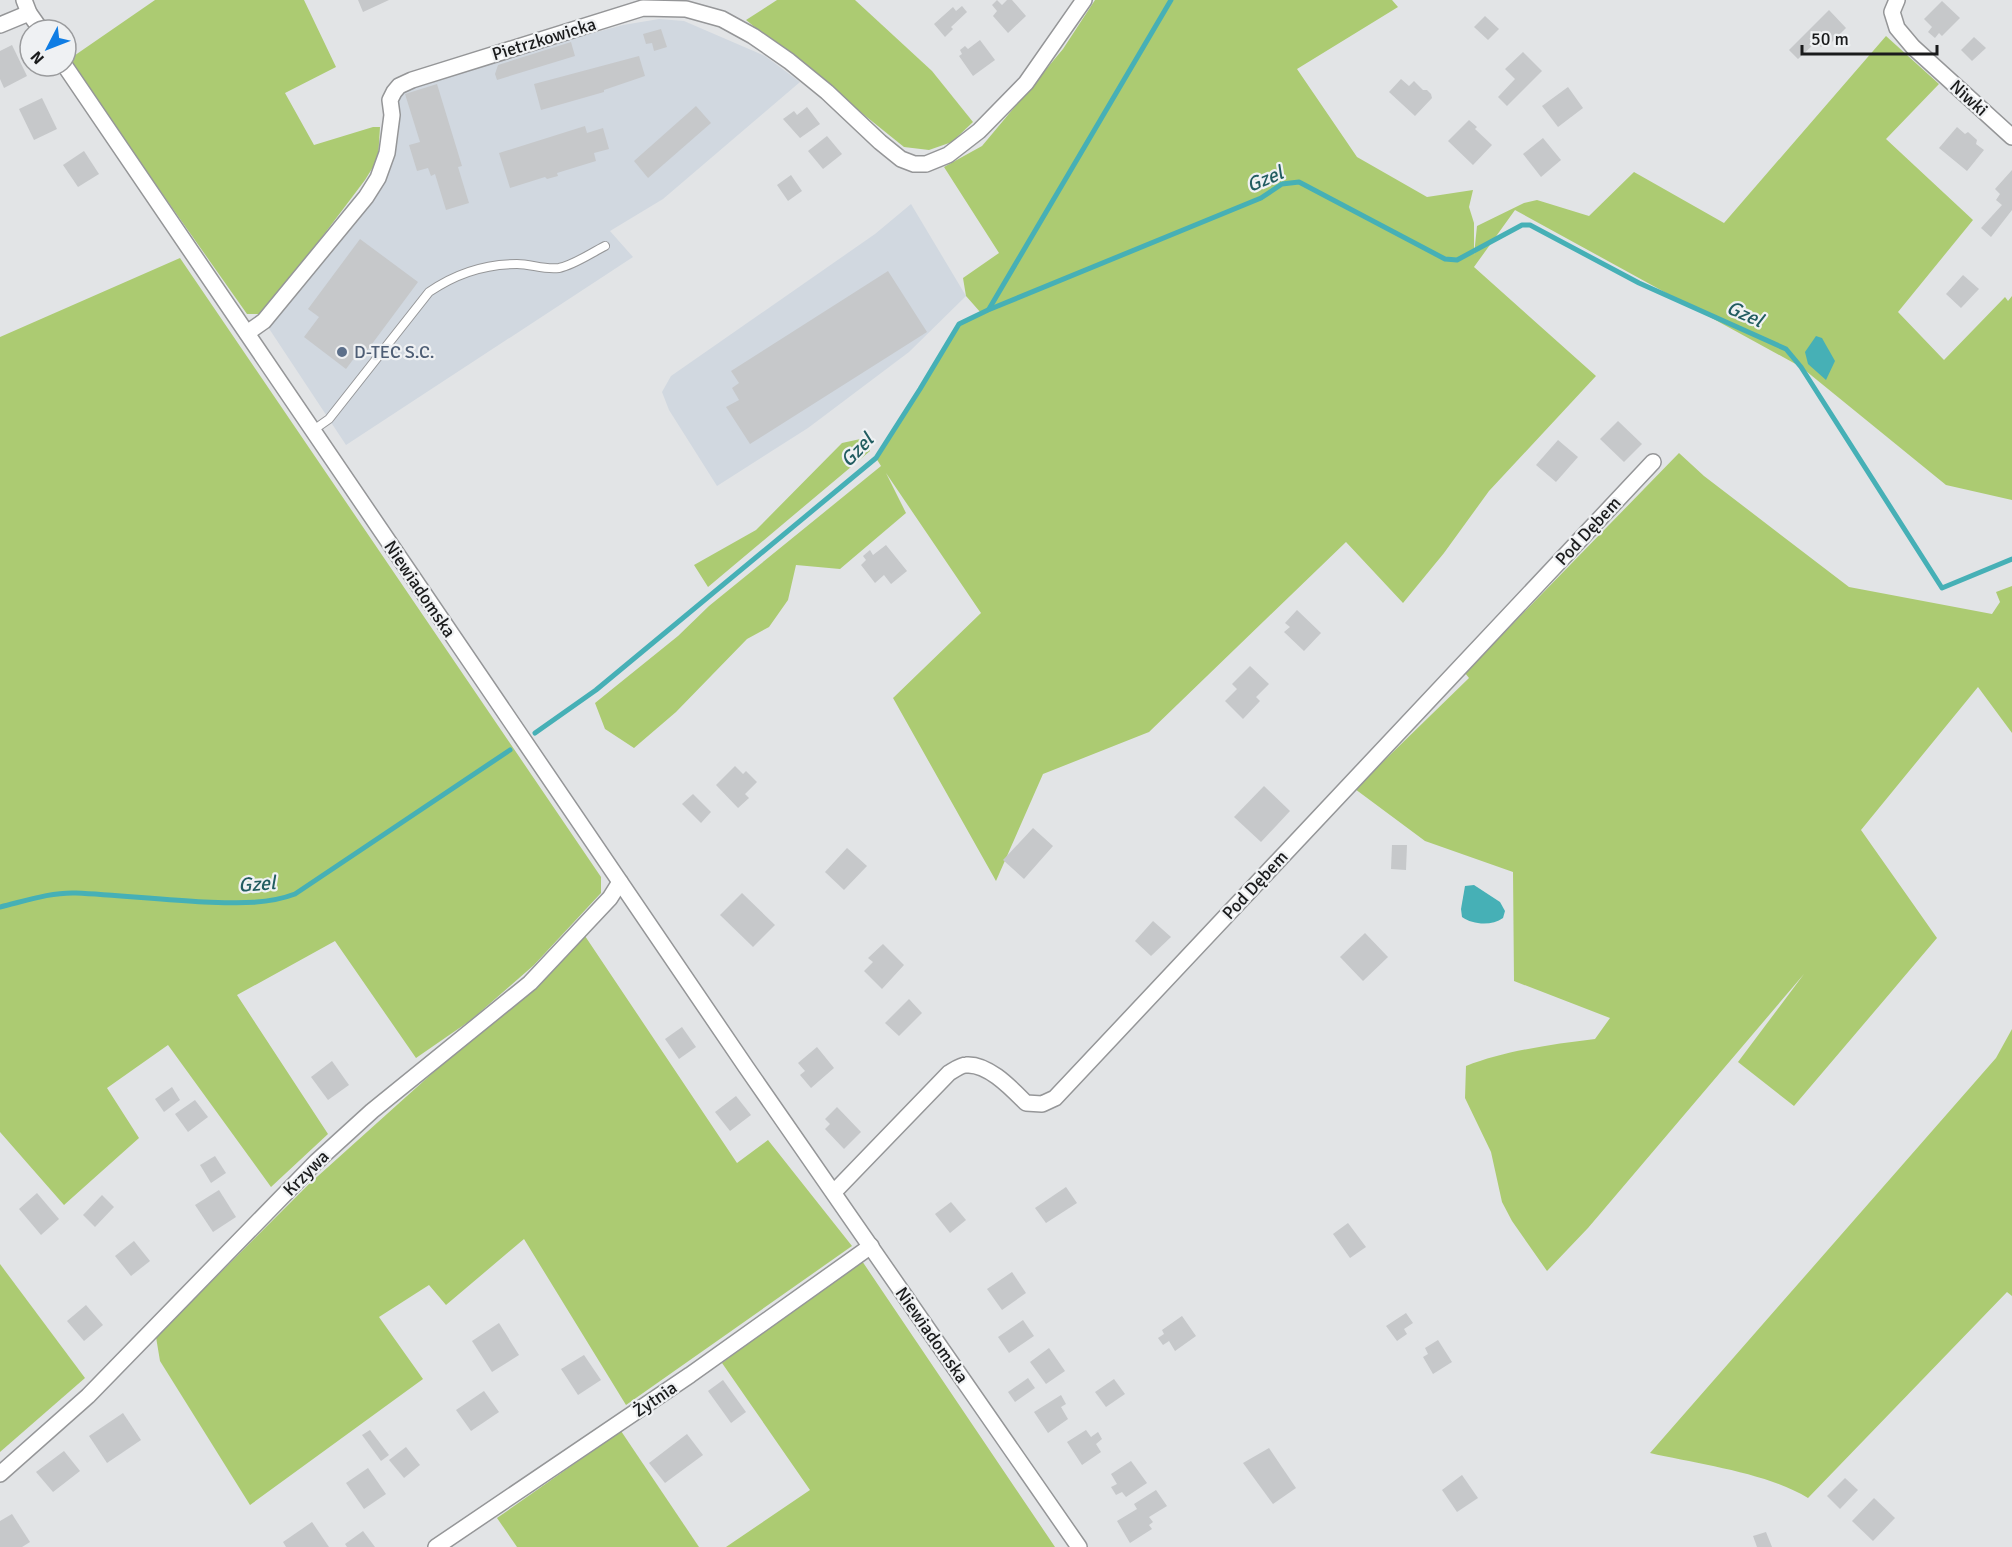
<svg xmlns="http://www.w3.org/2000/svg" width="2012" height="1547" font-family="Signika,sans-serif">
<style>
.built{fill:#d1d8e0}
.green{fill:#accb72}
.water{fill:#46b0b6}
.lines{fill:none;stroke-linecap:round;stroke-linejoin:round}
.stream{stroke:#46b0b6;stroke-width:5}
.building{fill:#c6c8ca}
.lane-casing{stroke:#959698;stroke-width:10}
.street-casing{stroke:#959698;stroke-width:18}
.lane{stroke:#fff;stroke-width:8}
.street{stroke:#fff;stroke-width:15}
.service-dot{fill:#5c6f8a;stroke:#eff1f3;stroke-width:2}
.labels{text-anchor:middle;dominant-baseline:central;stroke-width:4.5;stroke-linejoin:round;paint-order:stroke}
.street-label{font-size:18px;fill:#1a1b1c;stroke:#eff1f3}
.service-label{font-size:18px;fill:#4e5e75;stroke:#eff1f3;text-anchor:start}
.water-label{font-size:20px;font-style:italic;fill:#215c60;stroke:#eff1f3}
</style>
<rect width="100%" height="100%" fill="#e2e4e6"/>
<g class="built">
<path d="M659,19L684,21L765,56L800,82L663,199L610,231L633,257L346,445L264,321L392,165L399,133L397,102L407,89L468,67L623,25Z"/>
<path d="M911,204L966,296L909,352L808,428L717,486L669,410L662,392L671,376L875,234Z"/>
</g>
<g class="green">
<path d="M155,0H304L336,67L285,93L314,145L373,127H380L378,159L365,180L285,286L260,314H247L68,60Z"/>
<path d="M777,0H855L932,71L973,122L952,142L929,150L904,147L746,20Z"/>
<path d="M1095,0H1392L1398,7L1297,69L1357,157L1427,197L1473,190L1469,207L1474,223V255L1477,226L1524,203L1537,200L1589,216L1634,172L1724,223L1886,36L1939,84L1886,139L1973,220L1898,312L1944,360L2005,297L2008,301L2012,296V500L1946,485L1801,367L1515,210L1474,267L1596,376L1489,491L1444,553L1403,603L1346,542L1149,732L1043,774L996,881L893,698L981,613L886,473L906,513L840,569L796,565L788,600L769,627L747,639L676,712L634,748L605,729L595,703L678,636L709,606L881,466L876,458L959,325L981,313L966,296L963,278L999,253L944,167L982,146L1063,49Z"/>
<path d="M180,258L601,877V893L534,965L471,1020L416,1058L335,941L237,995L328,1134L271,1187L168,1045L107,1088L139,1138L64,1205L0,1132V337Z"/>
<path d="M865,438L870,451L708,587L694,565L756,530L842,443Z"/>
<path d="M1679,453L1704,476L1849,587L1992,614L2000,602L1996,592L2012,586V733L1978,687L1861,830L1937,938L1794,1106L1738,1062L1804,974L1588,1228L1547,1271L1512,1221L1502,1202L1491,1152L1465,1098L1466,1066C1504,1051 1553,1044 1595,1039L1610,1018L1514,981L1513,872L1425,841L1355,789L1469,678L1465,673Z"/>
<path d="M585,936L737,1163L768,1140L852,1246L626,1405L524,1239L446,1305L429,1285L379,1317L423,1379L250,1505L160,1361L156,1337L308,1185Z"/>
<path d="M2012,1029V1296L2007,1292L1808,1498C1768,1473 1698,1464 1650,1453L1996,1058Z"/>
<path d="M858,1255L1055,1547H726L810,1490L722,1363L810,1297Z"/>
<path d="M0,1264L85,1378L0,1452Z"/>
<path d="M621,1431L699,1547H517L497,1518Z"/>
</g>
<g class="water">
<path d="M1816,336L1822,338L1835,361L1826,380L1808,364L1805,352Z"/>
<path d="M1474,885L1500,902L1505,911L1503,918C1492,926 1473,925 1462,917L1461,909L1465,886Z"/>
</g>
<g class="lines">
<g class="stream">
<path d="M989,309L1171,0"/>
<path d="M535,733L596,690L876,458L920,389L959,324L988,310L1261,198L1282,184L1299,182L1445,259L1457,260L1522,225H1530L1639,283L1786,349L1801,367L1942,588L2012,559"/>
<path d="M0,907C25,901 51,892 76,893C119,895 162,900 204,902C235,903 266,905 295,894L510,750"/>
</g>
</g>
<g class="building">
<path d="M358,0H389L363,12Z"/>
<path d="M997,0L1002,5L1007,0H1012L1026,16L1008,33L993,16L997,11L992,5Z"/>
<path d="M1942,1L1960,18L1942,36L1939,33L1935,38L1928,32L1932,27L1924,19Z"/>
<path d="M962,6L967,12L951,27L953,29L945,37L934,24L953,7L956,11Z"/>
<path d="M1829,10L1846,28L1829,45L1826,42L1821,47L1816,42L1798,59L1789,50Z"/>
<path d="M1485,16L1499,29L1488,40L1474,27Z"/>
<path d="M661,29L667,47L654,51L652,43L646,44L643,34Z"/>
<path d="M1974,37L1986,48L1972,61L1961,50Z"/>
<path d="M980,40L995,60L973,76L959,56L962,54L960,50L965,46L968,49Z"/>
<path d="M571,42L575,56L497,80L495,74L498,65Z"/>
<path d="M12,45L27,76L4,88L0,79V51Z"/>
<path d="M1523,52L1542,71L1507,106L1498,97L1515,79L1505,69Z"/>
<path d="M639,56L645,76L604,90V92L541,110L534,84Z"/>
<path d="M1401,79L1409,86L1414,81L1423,90H1427L1431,94L1432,98L1415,116L1389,92Z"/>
<path d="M437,84L462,166L458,167L469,203L446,210L435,174L431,176L428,168L417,171L409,145L420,142L405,94Z"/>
<path d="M1568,87L1583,108L1558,127L1542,106Z"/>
<path d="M42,98L57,129L34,140L19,109Z"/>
<path d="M696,106L711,123L648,178L634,161Z"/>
<path d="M807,107L820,124L800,138L783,119L794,111L797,115Z"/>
<path d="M1469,120L1477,127L1475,129L1492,145L1473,165L1448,141Z"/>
<path d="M585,126L587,133L603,128L609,149L594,153L596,161L557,173L558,176L547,179L545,177L510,188L499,153Z"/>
<path d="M1957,127L1965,134L1968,132L1977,140L1976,144L1984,150L1967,171L1939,148Z"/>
<path d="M827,136L842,154L823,169L808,151Z"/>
<path d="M1543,138L1561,160L1541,177L1523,154Z"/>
<path d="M84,151L99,174L78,187L63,165Z"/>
<path d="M2012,170V210L1991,237L1981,228L2002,205L1996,200L2000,194L1995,189Z"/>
<path d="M791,175L802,191L788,201L777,185Z"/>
<path d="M360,239L418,282L366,352L361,349L346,369L304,337L319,317L308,309Z"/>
<path d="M888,271L927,332L750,444L726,407L739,400L732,388L739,383L731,371Z"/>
<path d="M1963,275L1979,289L1961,308L1946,294Z"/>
<path d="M1618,421L1642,444L1624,462L1600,439Z"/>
<path d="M1558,440L1578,457L1556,482L1536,465Z"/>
<path d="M886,545L907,571L891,584L884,575L875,583L861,565L866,560L863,556L870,550L873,555Z"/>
<path d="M1297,610L1321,633L1304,651L1284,632L1290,627L1285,623Z"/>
<path d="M1250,666L1269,684L1256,697L1260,701L1243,719L1225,701L1237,689L1232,684Z"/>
<path d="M735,766L743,774L746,771L757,782L745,794L749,798L738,808L716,785Z"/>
<path d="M1264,786L1290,811L1261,842L1234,817Z"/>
<path d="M693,794L711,812L701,823L682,804Z"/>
<path d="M1033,828L1053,846L1024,879L1003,860Z"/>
<path d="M1392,845H1407L1406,870L1391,869Z"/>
<path d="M847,848L867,866L844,890L825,872Z"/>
<path d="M742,893L775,925L753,947L720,915Z"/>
<path d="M1153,921L1171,937L1151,956L1135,941Z"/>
<path d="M1365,933L1388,957L1363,981L1340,957Z"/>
<path d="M883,944L904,965L882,989L864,971L873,962L868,958Z"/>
<path d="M909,999L922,1013L899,1036L885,1023Z"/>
<path d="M682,1027L696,1047L679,1059L665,1039Z"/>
<path d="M817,1047L834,1068L811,1088L800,1075L805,1071L798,1063Z"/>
<path d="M332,1061L349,1085L328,1100L311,1077Z"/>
<path d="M172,1087L180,1100L164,1112L155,1099Z"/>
<path d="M736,1096L751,1115L730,1131L715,1112Z"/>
<path d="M195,1100L208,1117L188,1132L175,1114Z"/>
<path d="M837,1107L861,1132L844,1149L825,1129L830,1124L825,1119Z"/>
<path d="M215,1156L226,1173L211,1183L200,1165Z"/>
<path d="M1066,1187L1077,1203L1046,1223L1035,1208Z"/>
<path d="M219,1190L236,1217L213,1232L195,1205Z"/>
<path d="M37,1193L59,1219L41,1235L19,1209Z"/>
<path d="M102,1195L114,1207L95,1227L83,1215Z"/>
<path d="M951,1202L966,1220L950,1233L935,1214Z"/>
<path d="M1348,1223L1366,1247L1350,1258L1333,1234Z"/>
<path d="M134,1241L150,1261L131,1276L115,1256Z"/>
<path d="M1012,1272L1026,1293L1002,1310L987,1289Z"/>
<path d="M86,1305L103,1325L84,1341L67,1321Z"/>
<path d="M1406,1313L1413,1323L1404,1329L1407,1334L1397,1341L1386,1326Z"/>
<path d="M1182,1316L1196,1336L1175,1351L1169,1341L1163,1345L1158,1338L1164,1334L1162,1330Z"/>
<path d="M1023,1320L1034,1336L1009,1353L998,1337Z"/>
<path d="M499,1323L519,1355L492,1372L472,1341Z"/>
<path d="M1438,1340L1452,1362L1433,1374L1423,1357L1428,1354L1425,1348Z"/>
<path d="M1049,1348L1065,1371L1046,1384L1030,1362Z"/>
<path d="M584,1355L601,1380L578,1395L561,1369Z"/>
<path d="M1028,1378L1035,1388L1015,1402L1008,1392Z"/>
<path d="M1114,1379L1125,1394L1106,1407L1095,1392Z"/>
<path d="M723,1380L746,1412L731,1423L708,1391Z"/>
<path d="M484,1391L499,1412L471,1431L456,1410Z"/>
<path d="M1061,1395L1066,1404L1061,1407L1068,1419L1048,1433L1034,1412Z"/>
<path d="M123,1413L141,1440L107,1463L89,1436Z"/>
<path d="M370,1430L389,1455L381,1461L362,1435Z"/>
<path d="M1086,1430L1091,1437L1098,1432L1102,1439L1096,1444L1101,1452L1082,1465L1067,1442Z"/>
<path d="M687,1434L703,1455L665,1483L649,1463Z"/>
<path d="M406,1447L420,1465L404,1478L389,1460Z"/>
<path d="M1269,1448L1296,1488L1273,1504L1243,1463Z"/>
<path d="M64,1451L80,1471L53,1492L36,1472Z"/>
<path d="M1131,1461L1147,1483L1126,1497L1122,1492L1116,1495L1111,1487L1117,1484L1111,1474Z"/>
<path d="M368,1468L386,1494L364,1509L346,1483Z"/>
<path d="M1462,1475L1478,1498L1457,1512L1442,1490Z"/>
<path d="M1845,1478L1858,1490L1840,1509L1827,1496Z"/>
<path d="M1156,1490L1167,1506L1149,1517L1153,1522L1149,1525L1152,1529L1130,1543L1117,1521L1137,1509L1134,1504Z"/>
<path d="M1874,1498L1895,1518L1873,1541L1852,1521Z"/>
<path d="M12,1514L30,1542L22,1547H0V1521Z"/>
<path d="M312,1522L329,1547H286L283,1542Z"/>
<path d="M363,1531L375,1547H347L345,1544Z"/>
<path d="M1766,1532L1772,1547H1757L1753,1536Z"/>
</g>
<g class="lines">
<g class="lane-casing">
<path id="lane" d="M312,431L329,419L429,292C455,274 486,264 517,264C531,264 544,270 559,268C574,265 591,253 605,246"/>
</g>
<g class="street-casing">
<g id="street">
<path d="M24,0L29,13L41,30"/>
<path d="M1897,0L1892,12L1897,28L1913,47L2012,137"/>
<path d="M0,25L29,13"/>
<path d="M65,66L746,1067L1079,1547"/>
<path d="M247,333L264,321L366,197L378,178L387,153L392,115L390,100L394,92L399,86L412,80L643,8L686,9L722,19L753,36L789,61L827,92L880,142L901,159L914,164H926L948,155L979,131L1026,83L1084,0"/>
<path d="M834,1192L949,1073C954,1070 961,1065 966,1065C988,1063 1012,1089 1026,1103L1042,1104L1055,1098L1653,462"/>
<path d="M0,1474L88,1396L316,1162L372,1111L530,983L610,898L620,882"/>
<path d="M436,1547L690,1375L871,1246"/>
</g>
</g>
<use href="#lane" class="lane"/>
<use href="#street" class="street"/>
</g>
<circle class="service-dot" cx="342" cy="352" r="6"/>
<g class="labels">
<g class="street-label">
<text transform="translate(544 39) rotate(-17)">Pietrzkowicka</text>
<text transform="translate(1969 98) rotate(42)">Niwki</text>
<text transform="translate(1588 531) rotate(-47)">Pod Dębem</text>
<text transform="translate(420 589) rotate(56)">Niewiadomska</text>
<text transform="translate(1255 885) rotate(-47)">Pod Dębem</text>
<text transform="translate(306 1173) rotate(-45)">Krzywa</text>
<text transform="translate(932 1335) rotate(55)">Niewiadomska</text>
<text transform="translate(655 1399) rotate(-34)">Żytnia</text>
</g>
<g class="service-label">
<text x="354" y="352">D-TEC S.C.</text>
</g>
<g class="water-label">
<text transform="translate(1265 179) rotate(-23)">Gzel</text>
<text transform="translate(1745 314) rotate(24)">Gzel</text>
<text transform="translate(857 450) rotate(-46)">Gzel</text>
<text transform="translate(257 884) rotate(-4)">Gzel</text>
</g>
</g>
<g transform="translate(48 48) rotate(228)"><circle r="28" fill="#eff1f3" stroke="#9a9b9d" stroke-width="1.5"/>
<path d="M0-4.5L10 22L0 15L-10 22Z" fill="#0f7de4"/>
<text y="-9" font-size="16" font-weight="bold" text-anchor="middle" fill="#1a1b1c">N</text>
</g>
<path d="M1802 45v9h135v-9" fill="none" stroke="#1a1b1c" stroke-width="3"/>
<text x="1811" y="45" font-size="18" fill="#1a1b1c" stroke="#eff1f3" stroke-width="4.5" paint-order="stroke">50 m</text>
</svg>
